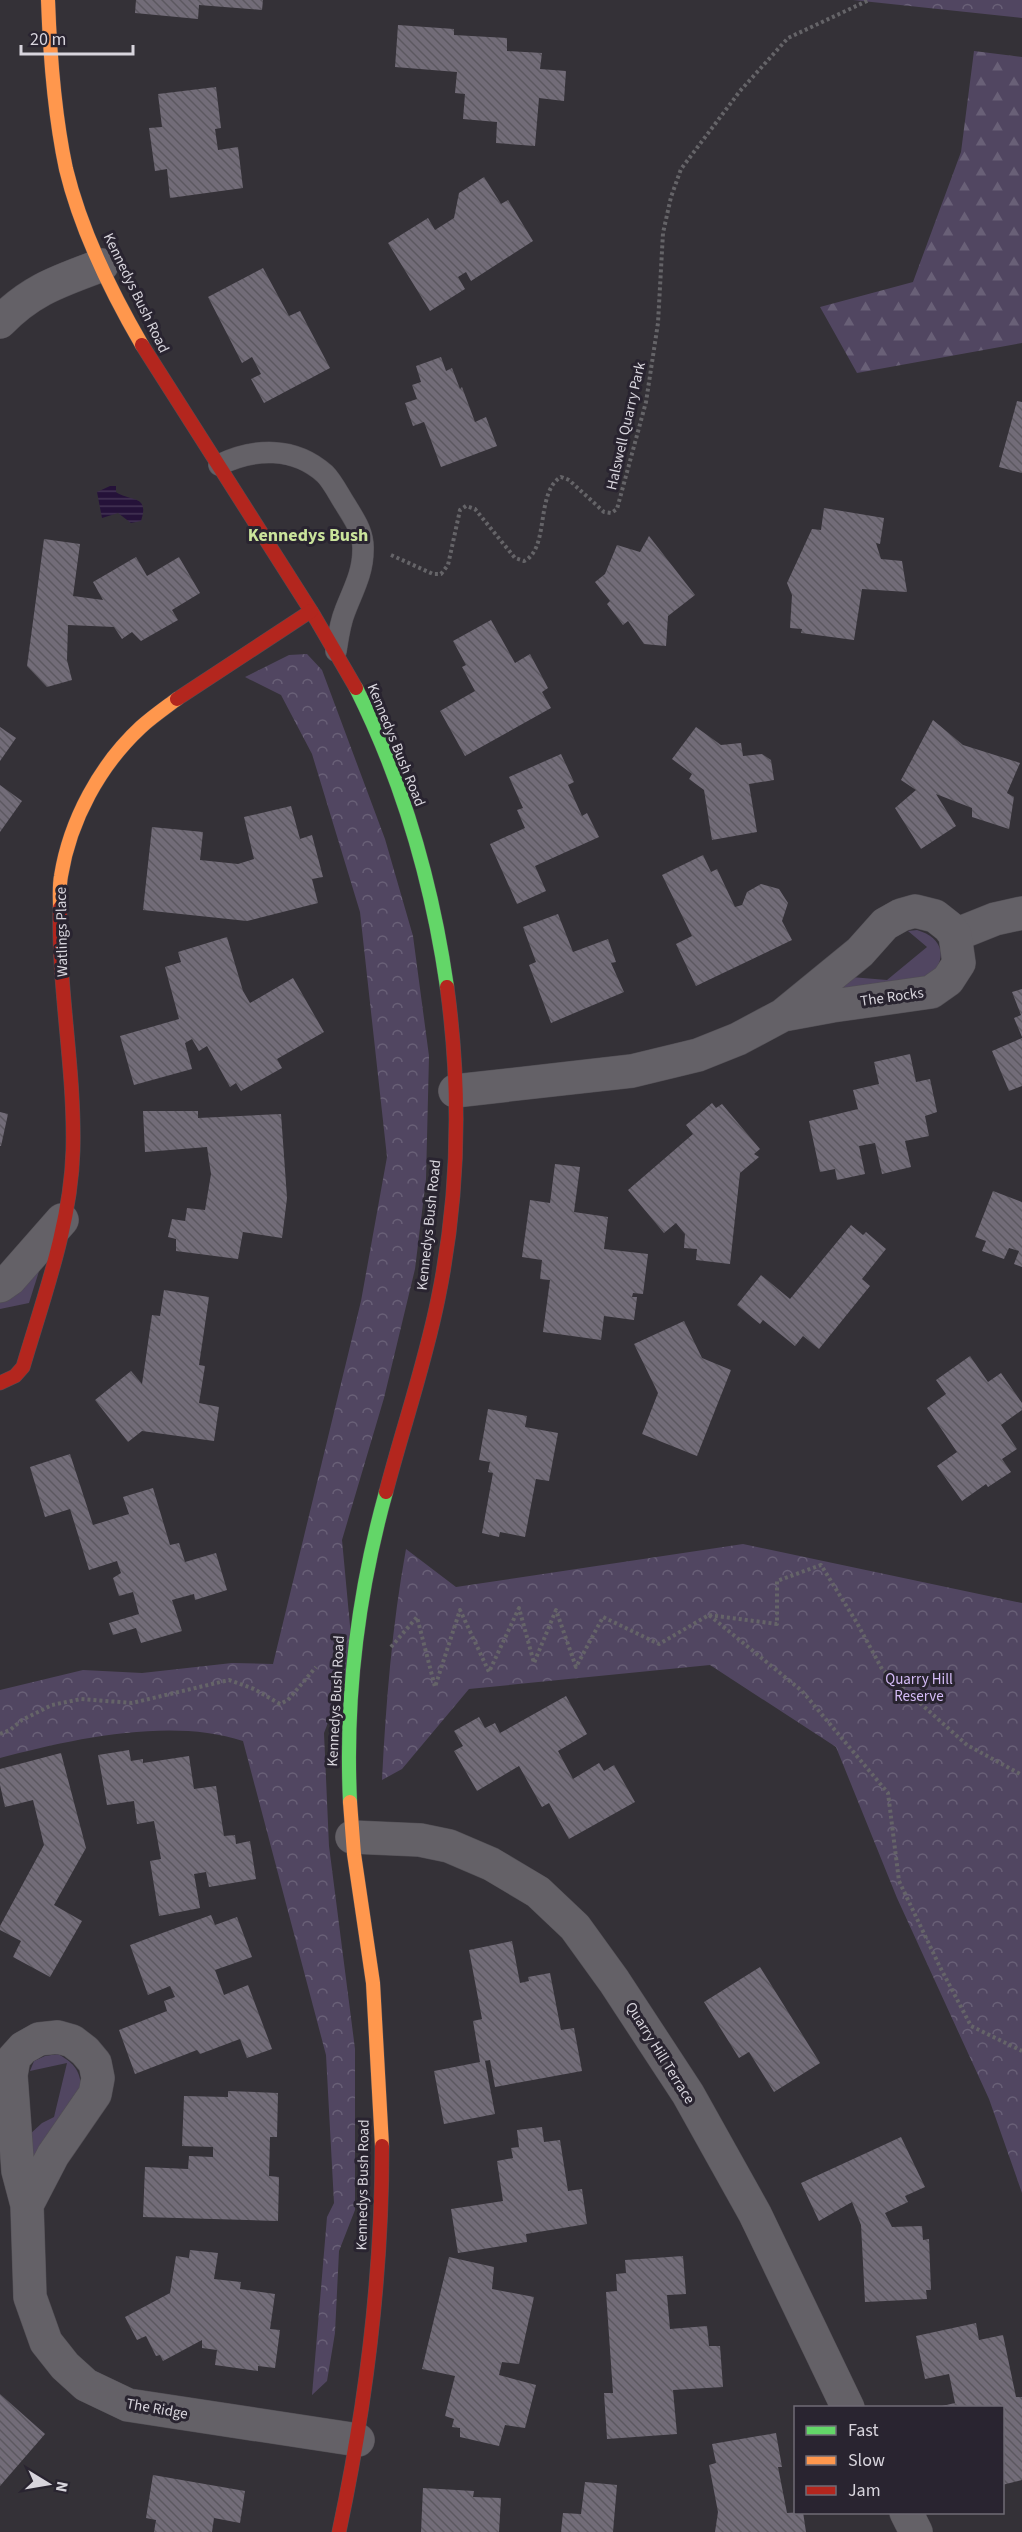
<svg xmlns="http://www.w3.org/2000/svg" width="1022" height="2532" font-family="'Source Sans 3',sans-serif">
<style>
.forest{fill:url(#forest-firs)}
.park{fill:url(#park-crowns)}
.garden{fill:#514661}
.water{fill:url(#water-rules)}
.building{fill:url(#building-back-hatch)}
.lines{fill:none;stroke-linecap:round;stroke-linejoin:round}
.lane-casing{stroke:#514e54;stroke-width:22}
.street-casing{stroke:#514e54;stroke-width:34}
.fast-casing{stroke:#514e54;stroke-width:15}
.slow-casing{stroke:#514e54;stroke-width:15}
.jam-casing{stroke:#514e54;stroke-width:15}
.path{stroke:#656468;stroke-width:4;stroke-dasharray:3 3;stroke-linecap:butt}
.lane{stroke:#646167;stroke-width:21}
.street{stroke:#646167;stroke-width:33}
.fast{stroke:#63d668;stroke-width:14}
.slow{stroke:#ff974d;stroke-width:14}
.jam{stroke:#b3261e;stroke-width:14}
.labels{text-anchor:middle;dominant-baseline:central;stroke-width:6;stroke-linejoin:round;paint-order:stroke}
.street-label{font-size:15px;fill:#d8d5dd;stroke:#292430}
.park-label{font-size:15px;fill:#d5bcf7;stroke:#292430}
.quarter-label{font-size:18px;font-weight:bold;fill:#cae49b;stroke:#292430}
</style>
<defs>
<pattern id="forest-firs" width="22" height="20" patternUnits="userSpaceOnUse" patternTransform="scale(1.5)"><rect width="22" height="20" fill="#514661"/><path d="M5 1l3.5 6h-7zM16 11l3.5 6h-7z" fill="#696077"/></pattern>
<pattern id="park-crowns" width="20" height="18" patternUnits="userSpaceOnUse" patternTransform="scale(1.5)"><rect width="20" height="18" fill="#514661"/><path d="M2 6a3 3 0 1 1 6 0M12 15a3 3 0 1 1 6 0" fill="none" stroke="#696077"/></pattern>
<pattern id="water-rules" width="6" height="5" patternUnits="userSpaceOnUse" patternTransform="scale(1.5)"><rect width="6" height="5" fill="#251239"/><path d="M0 2.5h6" fill="none" stroke="#443455"/></pattern>
<pattern id="building-back-hatch" width="6" height="6" patternUnits="userSpaceOnUse" patternTransform="scale(1.5)"><rect width="6" height="6" fill="#726c78"/><path d="M-1 5l2 2M0 0l6 6M5-1l2 2" fill="none" stroke="#5c5860"/></pattern>
</defs>
<rect width="100%" height="100%" fill="#343137"/>
<path class="forest" d="M974,51L1022,57V343L857,373L820,307L913,282L961,152Z"/>
<g class="park">
<path d="M853,0H1022V18Z"/>
<path d="M307,654L322,670L385,839L413,936L429,1056L426,1179L415,1269L384,1398L342,1540L353,1658L324,1733L329,1846L355,2049V2210L339,2251L335,2333L327,2381L312,2395L327,2217L334,2203L326,2055L243,1741C171,1717 72,1739 0,1758V1690L83,1670L142,1673L232,1663L273,1664L361,1301L387,1157L360,912L312,754L281,695L245,677L289,655Z"/>
<path d="M743,1544L1022,1603V2193L989,2099L897,1898L836,1747L710,1665L469,1689L402,1769L382,1780C386,1702 392,1626 406,1549L456,1587Z"/>
</g>
<g class="garden">
<path d="M917,930C944,938 949,960 927,979L832,991L851,977L887,980L927,947L908,931Z"/>
<path d="M40,1268L29,1303L0,1309V1299Z"/>
<path d="M58,2054C72,2062 80,2069 81,2086L29,2171V2135L42,2123L54,2117L67,2063L30,2071L34,2061L45,2056Z"/>
</g>
<path class="water" d="M110,486H116V492C130,502 150,494 141,521L131,523L118,513L102,518L97,492Z"/>
<g class="building">
<path d="M136,0H263L262,10L199,5L198,19L135,13Z"/>
<path d="M398,25L454,29V35L507,38V51L542,53L540,69L566,71L564,101L539,98L535,146L496,143L497,122L463,119L465,94L455,93L457,72L395,67Z"/>
<path d="M216,87L221,128L215,129L218,150L238,147L243,188L170,198L167,169L155,171L149,128L162,127L158,94Z"/>
<path d="M484,177L501,204L508,200L533,241L471,281L466,272L458,277L465,289L430,311L388,243L428,218L435,230L454,218L459,193Z"/>
<path d="M263,268L289,316L300,311L330,368L264,403L251,379L261,374L252,357L242,363L208,297Z"/>
<path d="M441,357L446,371L452,368L460,389L462,387L475,422L486,417L497,446L441,467L424,422L413,426L405,403L417,399L412,385L421,382L416,366Z"/>
<path d="M1017,401L1022,402V473L999,467Z"/>
<path d="M824,508L884,518L880,544L876,543L881,559L902,561L907,592L862,589L854,640L801,633L802,629L790,628L792,595L787,583L812,529L821,530Z"/>
<path d="M649,536L695,595L668,616L666,646L644,644L628,621L623,625L607,604L610,601L595,582L605,574L617,545L640,552Z"/>
<path d="M44,539L80,544L73,596L103,600L93,582L136,557L147,576L179,557L200,593L172,610L178,620L141,641L132,632L122,639L114,627L68,625L67,660L72,680L47,687L27,666Z"/>
<path d="M491,620L515,663L530,654L548,688L542,692L551,708L465,756L440,711L475,691L462,667L466,665L453,641Z"/>
<path d="M933,720L963,745L1020,763L1007,793L1014,797L1009,829L972,817V808L936,794L956,826L921,849L895,808L916,790L901,780Z"/>
<path d="M0,727L16,738L0,761Z"/>
<path d="M696,727L721,745L741,743L743,756L762,754L771,760L774,780L749,784L757,832L712,840L704,790L689,779L692,774L672,759Z"/>
<path d="M561,754L574,782L568,785L582,816L587,813L599,837L535,866L546,891L517,904L490,844L525,828L517,810L523,808L509,777Z"/>
<path d="M0,785L22,801L0,832Z"/>
<path d="M291,806L300,839L312,835L323,877L312,879L318,903L247,921L143,910L152,827L203,832L200,860L238,864L254,859L244,817Z"/>
<path d="M703,855L711,872L717,869L735,907L742,905L747,892L761,884L779,889L788,903L782,921L792,940L696,986L676,944L692,936L662,875Z"/>
<path d="M558,914L573,952L608,939L616,962L611,963L624,992L551,1023L529,965L536,962L523,927Z"/>
<path d="M227,937L243,991L250,1003L293,978L324,1032L277,1059L282,1068L241,1091L236,1083L230,1087L207,1046L199,1051L192,1039L185,1043L192,1069L134,1085L120,1036L179,1019L165,967L181,962L178,952Z"/>
<path d="M1022,989V1037L1014,1018L1021,1015L1012,992Z"/>
<path d="M1022,1038V1086L1009,1091L992,1051Z"/>
<path d="M910,1054L916,1082L930,1079L937,1112L925,1116L929,1136L905,1141L911,1167L882,1174L875,1143L859,1146L865,1174L837,1180L835,1169L820,1172L809,1121L858,1109L853,1090L879,1084L874,1062Z"/>
<path d="M712,1103L716,1108L722,1104L760,1149L754,1154L759,1157L740,1173L730,1264L696,1260L697,1249L684,1248L685,1234L676,1223L664,1233L628,1190L693,1134L686,1125Z"/>
<path d="M143,1111H198V1118L281,1114L287,1198L282,1238L243,1232L238,1259L176,1251V1239L168,1237L172,1219L185,1221L187,1208L205,1210L211,1174L207,1147L145,1152Z"/>
<path d="M0,1112L8,1114L1,1146H0Z"/>
<path d="M555,1164L580,1167L574,1212L608,1217L604,1249L648,1254L643,1294L633,1293L632,1297H637L634,1320L604,1316L601,1340L543,1332L550,1280L540,1279L542,1260L522,1257L530,1200L550,1203Z"/>
<path d="M993,1191L1022,1202V1267L1014,1264L1019,1251L1009,1248L1004,1259L982,1251L986,1241L975,1237Z"/>
<path d="M851,1225L863,1235L866,1232L886,1249L862,1279L870,1286L819,1349L803,1336L795,1346L763,1320L760,1324L737,1305L761,1275L790,1299Z"/>
<path d="M164,1290L209,1297L199,1365L205,1366L199,1403L219,1407L214,1441L142,1431L128,1442L95,1400L131,1371L142,1384L152,1315L160,1316Z"/>
<path d="M684,1321L702,1358L731,1370L697,1456L642,1434L658,1393L634,1344Z"/>
<path d="M970,1356L988,1382L1001,1373L1022,1403V1410L1001,1425L1017,1449L1002,1459L1011,1472L988,1487L986,1484L962,1501L937,1466L957,1452L927,1408L946,1394L936,1380Z"/>
<path d="M488,1409L527,1416L525,1427L558,1433L549,1481L536,1479L525,1537L500,1532L499,1537L482,1533L493,1473L488,1472L490,1462L479,1460Z"/>
<path d="M70,1454L93,1525L129,1514L123,1497L153,1488L170,1545L179,1543L185,1562L216,1553L227,1590L195,1600L194,1594L172,1600L182,1631L141,1643L136,1628L113,1635L109,1623L139,1614L133,1592L119,1596L113,1578L121,1573L117,1561L89,1570L70,1509L45,1517L30,1467Z"/>
<path d="M566,1696L587,1734L558,1751L573,1779L599,1763L604,1771L614,1765L635,1802L569,1839L549,1803L542,1807L519,1766L477,1791L454,1751L463,1746L454,1731L479,1717L485,1728L495,1723L500,1733Z"/>
<path d="M129,1750L131,1761L143,1759V1763L189,1756L194,1789L216,1786L224,1836L235,1835L236,1844L250,1841L256,1879L209,1887L206,1872L194,1874L200,1908L159,1916L150,1861L161,1859L154,1821L137,1824L134,1801L107,1805L98,1755Z"/>
<path d="M61,1753L86,1848L54,1905L82,1921L50,1977L13,1957L21,1941L0,1930V1926L44,1845L33,1800L5,1807L0,1785V1769Z"/>
<path d="M211,1915L215,1925L237,1917L252,1957L215,1970L224,1995L248,1985L272,2049L247,2058L240,2039L200,2054L197,2050L135,2074L119,2030L167,2011L164,2001L175,1997L170,1986L148,1995L130,1945Z"/>
<path d="M512,1941L520,1983L529,1981L528,1977L550,1973L561,2030L574,2028L582,2071L495,2087L490,2060L485,2061L495,2114L444,2124L434,2071L480,2062L473,2021L482,2019L469,1950Z"/>
<path d="M760,1967L820,2063L774,2092L749,2052L739,2058L704,2002Z"/>
<path d="M228,2091L278,2093L277,2137H270L269,2176L279,2177L278,2221L143,2217L145,2167L188,2169L189,2156L213,2157V2147L182,2146L184,2096L228,2097Z"/>
<path d="M542,2127L544,2142L560,2140L568,2191L582,2189L587,2224L526,2234L527,2242L458,2253L451,2209L503,2201L497,2161L513,2158L511,2148L519,2147L517,2130Z"/>
<path d="M901,2137L925,2187L905,2196L908,2202L885,2213L892,2227L922,2226L923,2240L929,2239L931,2290H926L927,2299L865,2302L861,2225L852,2202L819,2221L801,2183Z"/>
<path d="M190,2250L218,2253L214,2279L241,2282L240,2289L275,2294L270,2329L280,2330L275,2368L258,2366V2371L215,2365L217,2350L202,2348V2340L163,2361L160,2355L156,2356L146,2336L137,2340L125,2317L170,2293L176,2256L189,2258Z"/>
<path d="M683,2256L686,2294L667,2295L670,2329L707,2326L709,2346H720L723,2387L673,2390L677,2434L607,2439L604,2393H613L606,2292L617,2291L616,2274L626,2273L625,2260Z"/>
<path d="M449,2257L494,2267L492,2289L534,2297L519,2364L502,2362L499,2375L536,2385L525,2428L505,2425L499,2446L460,2437V2428L452,2427L454,2419L445,2416L455,2376L422,2369Z"/>
<path d="M976,2323L979,2340L1003,2335L1016,2397H1022V2480L1002,2485V2408H942V2406L955,2403L949,2374L925,2379L916,2336Z"/>
<path d="M0,2394L45,2434L0,2486Z"/>
<path d="M776,2433L782,2467H778L787,2513L803,2512L806,2532H715L718,2512L709,2465L716,2463L712,2444Z"/>
<path d="M153,2475L245,2491L240,2523L214,2518L212,2532H154L156,2520L146,2518Z"/>
<path d="M585,2482L617,2485L613,2532H561L563,2513L581,2514Z"/>
<path d="M423,2488L474,2491L473,2497L501,2498L499,2532H421Z"/>
</g>
<g class="lines">
<g class="lane-casing">
<path id="lane" d="M219,465C254,448 294,446 325,474C333,482 339,495 345,504C354,519 364,532 363,550C363,573 353,590 345,611C340,623 338,638 336,651"/>
</g>
<g class="street-casing">
<g id="street">
<path d="M0,322C32,289 60,281 102,265"/>
<path d="M955,935L995,919L1022,913"/>
<path d="M455,1091L632,1071L698,1055L738,1039L783,1015L860,952L885,924L901,915L915,911L935,916L949,927L955,935L959,963L948,980L931,992L832,1006L783,1015"/>
<path d="M0,1286L10,1279L62,1220"/>
<path d="M352,1837L420,1840L449,1846L491,1864L538,1892L575,1927L614,1981L688,2094L755,2214L848,2408"/>
<path d="M27,2205L53,2155L95,2094L98,2078L95,2063L85,2051L72,2041L58,2037L39,2039L23,2048L14,2058L11,2075L18,2171L27,2205L30,2297L46,2342L65,2366L86,2385L128,2405L358,2440"/>
<path d="M906,2512L916,2532"/>
</g>
</g>
<g class="fast-casing">
<g id="fast">
<path d="M356,688C403,782 432,883 447,987"/>
<path d="M350,1802C345,1696 358,1593 386,1492"/>
</g>
</g>
<g class="slow-casing">
<g id="slow">
<path d="M48,0C50,57 54,113 66,169C81,231 110,290 142,345"/>
<path d="M60,908C60,898 59,886 61,876C70,820 100,765 141,727C152,717 165,708 177,699"/>
<path d="M350,1802L354,1854L373,1983L382,2146"/>
</g>
</g>
<g class="jam-casing">
<g id="jam">
<path d="M142,345L313,614L356,688"/>
<path d="M177,699L311,611"/>
<path d="M0,1383L15,1376L23,1367C44,1296 71,1224 73,1150C75,1069 58,989 60,908"/>
<path d="M386,1492C403,1427 425,1364 438,1299C459,1197 461,1090 447,987"/>
<path d="M339,2532C366,2405 382,2276 382,2146"/>
</g>
</g>
<g class="path">
<path d="M391,555L433,574H441L448,565L460,510L466,506L475,509L515,558L524,561C550,549 535,492 561,477L569,480L604,512L611,513L617,509L646,402L658,323L663,233L671,197L681,169L740,91L788,38L869,0"/>
<path d="M709,1615L777,1624V1581L821,1565L857,1623L882,1669L967,1745L1022,1775"/>
<path d="M391,1647L417,1617L435,1687L460,1610L489,1672L519,1608L534,1663L556,1610L576,1667L603,1617L659,1644L709,1615L802,1691L888,1793L899,1881L939,1965L971,2026L1022,2051"/>
<path d="M0,1734L10,1730L22,1720L52,1705L81,1699L132,1703L229,1680L254,1689L280,1704L288,1700L316,1667"/>
</g>
<use href="#lane" class="lane"/>
<use href="#street" class="street"/>
<use href="#fast" class="fast"/>
<use href="#slow" class="slow"/>
<use href="#jam" class="jam"/>
</g>
<g class="labels">
<g class="street-label">
<text transform="translate(136 293) rotate(64)">Kennedys Bush Road</text>
<text transform="translate(626 426) rotate(-77)">Halswell Quarry Park</text>
<text transform="translate(396 745) rotate(68)">Kennedys Bush Road</text>
<text transform="translate(62 932) rotate(-91)">Watlings Place</text>
<text transform="translate(892 997) rotate(-8)">The Rocks</text>
<text transform="translate(429 1225) rotate(-84)">Kennedys Bush Road</text>
<text transform="translate(336 1701) rotate(-87)">Kennedys Bush Road</text>
<text transform="translate(660 2053) rotate(58)">Quarry Hill Terrace</text>
<text transform="translate(363 2185) rotate(-89)">Kennedys Bush Road</text>
<text transform="translate(157 2409) rotate(10)">The Ridge</text>
</g>
<g class="park-label">
<text x="919" y="1679">Quarry Hill<tspan x="919" dy="17">Reserve</tspan></text>
</g>
<g class="quarter-label">
<text x="308" y="535">Kennedys Bush</text>
</g>
</g>
<rect x="794" y="2406" width="210" height="108" fill="#292430" stroke="#6f6b75" stroke-width="1.5"/>
<rect x="806" y="2426" width="30" height="9" fill="#63d668" stroke="#6f6b75" stroke-width="1.5"/>
<text x="848" y="2436" font-size="18" fill="#d8d5dd">Fast</text>
<rect x="806" y="2456" width="30" height="9" fill="#ff974d" stroke="#6f6b75" stroke-width="1.5"/>
<text x="848" y="2466" font-size="18" fill="#d8d5dd">Slow</text>
<rect x="806" y="2486" width="30" height="9" fill="#b3261e" stroke="#6f6b75" stroke-width="1.5"/>
<text x="848" y="2496" font-size="18" fill="#d8d5dd">Jam</text>
<g transform="translate(48 2484) rotate(101)" stroke="#292430" stroke-width="4.5" paint-order="stroke">
<path d="M0-4.5L10 22L0 15L-10 22Z" fill="#d8d5dd"/>
<text y="-9" font-size="16" font-weight="bold" text-anchor="middle" fill="#d8d5dd">N</text>
</g>
<path d="M21 45v9h112v-9" fill="none" stroke="#d8d5dd" stroke-width="3"/>
<text x="30" y="45" font-size="18" fill="#d8d5dd" stroke="#292430" stroke-width="4.5" paint-order="stroke">20 m</text>
</svg>
